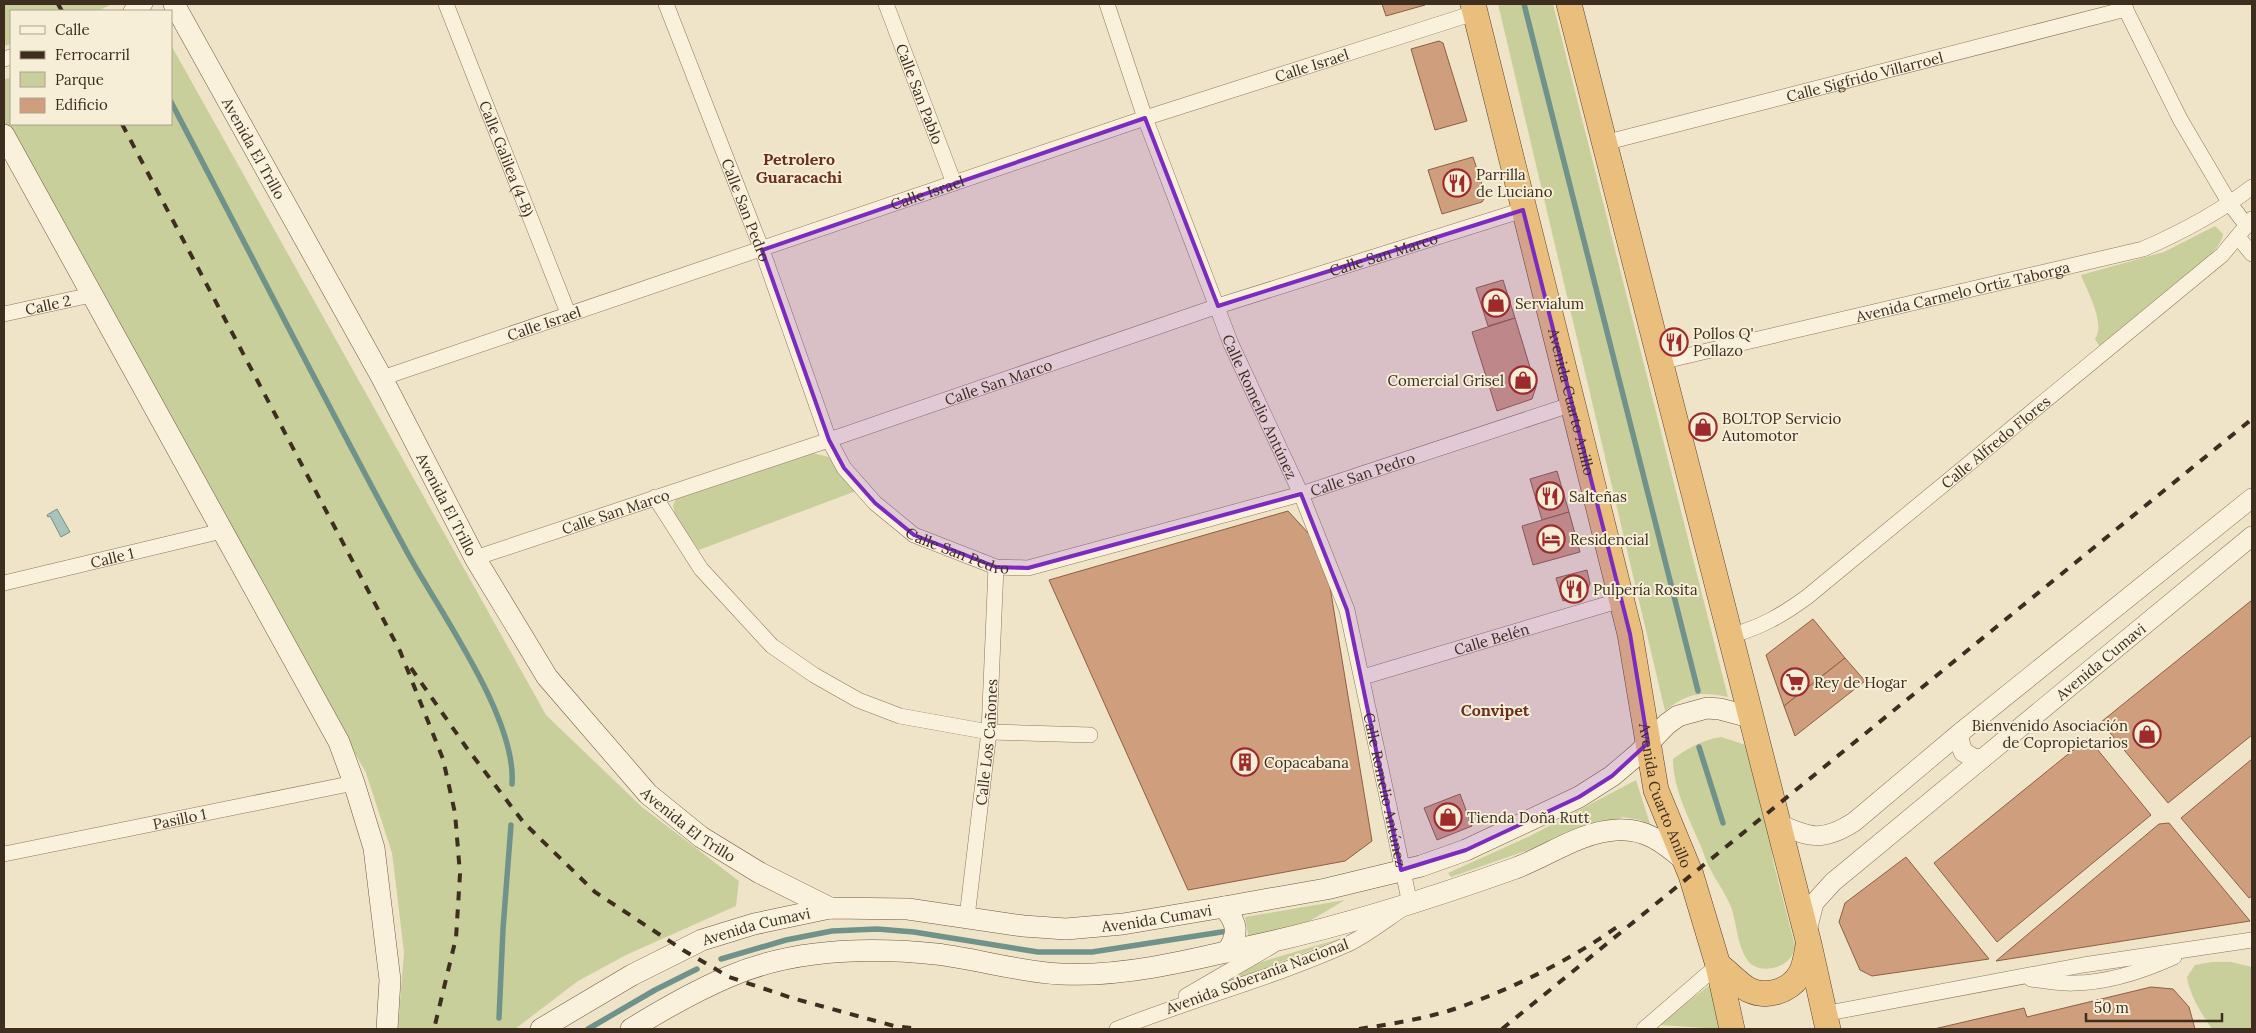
<svg xmlns="http://www.w3.org/2000/svg" width="2256" height="1033" font-family="Lora,serif">
<style>
.green{fill:#c9cf9b}
.water{fill:#a9c4bc;stroke:#6f938a}
.lines{fill:none;stroke-linecap:round;stroke-linejoin:round}
.stream{stroke:#6f938a;stroke-width:5.5}
.building{fill:#cf9f7d;stroke:#8d5f41}
.minor-casing{stroke:#8d765c;stroke-width:16}
.tertiary-casing{stroke:#8d765c;stroke-width:20}
.secondary-casing{stroke:#6f573f;stroke-width:22}
.trunk-casing{stroke:#5b4430;stroke-width:26}
.minor{stroke:#faf1dc;stroke-width:15}
.tertiary{stroke:#faf1dc;stroke-width:19}
.secondary{stroke:#faf1dc;stroke-width:21}
.trunk{stroke:#eabe7c;stroke-width:25}
.rail{stroke:#3d2e20;stroke-width:4;stroke-dasharray:9 9;stroke-linecap:butt}
.marked{fill:#7b2cbf;fill-opacity:0.2;stroke:#7b2cbf;stroke-width:4;stroke-linejoin:round}
.labels{text-anchor:middle;dominant-baseline:central;stroke-width:4;stroke-linejoin:round;paint-order:stroke}
.street-label{font-size:15px;fill:#3d2e20;stroke:#f7eed8}
.poi-label{font-size:15px;fill:#3d2e20;stroke:#f7eed8;text-anchor:start}
.neighbourhood-label{font-size:16px;font-weight:bold;fill:#6b2e1e;stroke:#f7eed8}
</style>
<rect width="100%" height="100%" fill="#f0e4c8"/>
<g class="green">
<path d="M4,4H112L98,11H11V44L4,46Z"/>
<path d="M1498,4H1553L1728,697C1700,691 1687,693 1665,711Z"/>
<path d="M171,45L546,715L642,807L739,881L736,906L626,955L578,981L515,1029H398L404,952L392,853L366,773L4,123V79L11,78V124H171Z"/>
<path d="M2215,226L2223,234C2222,258 2123,329 2100,347L2095,339C2106,324 2087,291 2081,275L2164,252Z"/>
<path d="M812,453L829,457L856,491L699,550L675,516L673,505L676,499Z"/>
<path d="M1721,737L1746,745L1769,829L1773,861L1795,946C1794,949 1793,954 1791,957C1783,969 1758,974 1748,961C1737,946 1737,924 1731,907C1725,892 1716,881 1709,867C1705,859 1703,850 1699,842C1688,816 1673,788 1673,759C1688,748 1702,740 1721,737Z"/>
<path d="M1636,780L1651,827L1640,820L1623,817L1451,877L1448,873L1530,836Z"/>
<path d="M1345,900L1296,929L1249,940L1245,917Z"/>
<path d="M1342,938L1207,991L1251,965Z"/>
<path d="M2212,962H2231L2252,967V1029H2212C2201,1013 2190,996 2187,977L2195,965Z"/>
<path d="M1711,984L1723,1029L1658,1025Z"/>
</g>
<path class="water" d="M57,509L70,532L61,537L50,516L48,517L47,515Z"/>
<g class="lines">
<g class="stream">
<path d="M1524,4L1698,691"/>
<path d="M171,102C250,252 326,403 407,552C439,611 517,718 512,784"/>
<path d="M1699,747L1723,823"/>
<path d="M721,959L786,940L832,931L877,929L914,932L1038,952H1092L1228,931"/>
<path d="M499,1018L503,929L511,825"/>
<path d="M588,1029L655,990L697,969"/>
</g>
</g>
<g class="building">
<path d="M1382,4H1425V5L1386,16Z"/>
<path d="M1439,41L1443,43L1467,121L1435,130L1411,49Z"/>
<path d="M1473,157L1486,196L1482,202L1442,214L1428,170Z"/>
<path d="M1503,280L1515,318L1488,326L1476,288Z"/>
<path d="M1515,318L1536,387L1532,399L1497,411L1472,332Z"/>
<path d="M1557,471L1569,512L1542,520L1530,479Z"/>
<path d="M1288,511L1310,535L1329,581L1372,841L1345,861L1188,890L1049,580Z"/>
<path d="M1569,512L1580,552L1533,565L1522,526Z"/>
<path d="M1587,570L1590,584L1585,595L1563,601L1556,578Z"/>
<path d="M2252,600V735L2168,803L2101,722Z"/>
<path d="M1813,619L1845,658L1784,706L1766,655Z"/>
<path d="M1845,658L1865,681L1795,736L1784,706Z"/>
<path d="M2088,738L2151,815L1997,942L1934,863Z"/>
<path d="M2252,759V896L2249,898L2181,818Z"/>
<path d="M1460,794L1472,826L1437,840L1424,808Z"/>
<path d="M2169,823L2250,921L1996,961L2159,824Z"/>
<path d="M1906,857L1989,959L1872,976L1860,970L1839,922L1845,903Z"/>
<path d="M2151,987L2173,989L2189,1007L2195,1029H1934L2024,1008L2027,1017Z"/>
</g>
<g class="lines">
<g class="minor-casing">
<g id="minor">
<path id="s1" d="M446,4L568,313"/>
<path id="s2" d="M666,4L762,250L829,440L844,468L875,503L914,535L996,567L1028,568L1301,494L1573,404"/>
<path id="s3" d="M886,4L954,183"/>
<path id="s4" d="M1107,4L1145,118L1231,344L1301,494L1347,610L1410,904C1389,917 1368,935 1346,945C1272,978 1192,999 1117,1029"/>
<path d="M2123,4L2180,119L2230,204L2247,226"/>
<path d="M131,11L145,4"/>
<path d="M4,59L11,57"/>
<path id="s5" d="M1604,143L2126,9"/>
<path d="M2238,237L2252,254"/>
<path id="s6" d="M4,314L91,295"/>
<path id="s7" d="M1660,362L2143,249C2182,232 2218,213 2252,187"/>
<path id="s8" d="M382,378L1145,118L1474,13"/>
<path d="M655,497L701,569L772,646L814,675L858,700L900,716L989,732L1090,735"/>
<path id="s9" d="M475,558L829,440L1218,306L1523,210"/>
<path id="s10" d="M4,583L222,531"/>
<path id="s11" d="M1730,636C1761,627 1781,616 1807,597L2222,255L2252,219"/>
<path id="s12" d="M1363,677L1621,600"/>
<path id="s13" d="M4,854L354,783"/>
<path id="s14" d="M967,917L989,732L996,567"/>
<path d="M2031,979C2045,981 2060,984 2073,983C2107,983 2143,971 2174,957"/>
<path d="M1186,996L1272,946"/>
<path d="M1823,1014L2083,965L2252,940"/>
<path d="M1644,1029L1718,965"/>
</g>
</g>
<g class="tertiary-casing">
<g id="tertiary">
<path d="M1961,732L1959,739L1963,752L1975,759L1983,758"/>
<path d="M1778,823C1809,838 1823,842 1854,822L1961,732L2252,498"/>
<path id="s15" d="M1807,931L1814,903L1833,882L2252,536"/>
</g>
</g>
<g class="secondary-casing">
<g id="secondary">
<path id="s16" d="M174,4L382,378L475,558L547,677L648,794L701,837L760,873L830,908"/>
<path d="M4,135L339,742L354,783L374,848L390,980L387,1029"/>
<path d="M1224,907C1238,924 1239,934 1227,952"/>
<path id="s17" d="M541,1029L632,975L702,940L754,924L830,908L908,909L1023,926L1066,929L1123,924L1224,907L1326,889L1421,866L1466,850L1579,797L1612,776L1638,754L1667,724L1678,716L1707,708L1720,709L1750,717"/>
<path d="M631,1029C662,1010 695,991 728,977C792,949 868,947 936,954C978,959 1019,972 1061,974C1123,977 1188,961 1247,947C1338,928 1426,900 1513,869C1547,857 1579,832 1616,830C1645,828 1663,842 1684,860"/>
</g>
</g>
<g class="trunk-casing">
<g id="trunk">
<path id="s18" d="M1473,4L1630,634L1656,790L1691,875L1718,965L1732,1029"/>
<path d="M1569,4L1809,944L1828,1029"/>
<path d="M1718,965C1728,972 1738,984 1749,990C1766,998 1788,992 1799,976C1805,968 1806,956 1808,946"/>
</g>
</g>
<use href="#minor" class="minor"/>
<use href="#tertiary" class="tertiary"/>
<use href="#secondary" class="secondary"/>
<use href="#trunk" class="trunk"/>
<g class="rail">
<path d="M58,4L62,11"/>
<path d="M122,124L400,651L443,759L455,813L460,874L456,938L434,1029"/>
<path d="M411,668L466,747L524,823L595,892L683,950L729,977L792,998L894,1026L920,1029"/>
<path d="M1359,1029C1397,1023 1436,1017 1471,1003C1522,984 1573,958 1617,927"/>
<path d="M1502,1029L2252,419"/>
</g>
</g>
<path class="marked" d="M1145,118L1218,306L1523,210L1630,634L1648,743L1612,776L1579,797L1466,850L1401,870L1347,610L1301,494L1028,568L996,567L914,535L875,503L844,468L829,440L762,250Z"/>
<defs>
<g id="restaurant-ring" transform="scale(1.4375)"><circle r="9.5" fill="#f7eed8" stroke="#9e2a2b" stroke-width="1.5"/><path d="M-5-6h1v4h1v-4h1v4h1v-4h1v5L-1.5 .5V6h-2V.5L-5-1ZM5-6V6H3V1.5H1.5Q1.5-4 5-6Z" fill="#9e2a2b"/></g>
<g id="shop-ring" transform="scale(1.4375)"><circle r="9.5" fill="#f7eed8" stroke="#9e2a2b" stroke-width="1.5"/><path d="M-5-2.5h2.3a2.7 3.5 0 0 1 5.4 0H5L5.5 6h-11ZM-1.5-2.5h3a1.5 2.3 0 0 0-3 0Z" fill="#9e2a2b"/></g>
<g id="hotel-ring" transform="scale(1.4375)"><circle r="9.5" fill="#f7eed8" stroke="#9e2a2b" stroke-width="1.5"/><path d="M-6-4.5h1.5V1H6V5H4.5V3h-9V5H-6ZM-4 0a1.8 1.8 0 1 1 3.6 0ZM.5 0V-2.5h3Q6-2.5 6 0Z" fill="#9e2a2b"/></g>
<g id="supermarket-ring" transform="scale(1.4375)"><circle r="9.5" fill="#f7eed8" stroke="#9e2a2b" stroke-width="1.5"/><path d="M-6-5.5h2.5l.6 2H6L4.5 2H-2.5L-4.4-4H-6ZM-1.5 3.2a1.3 1.3 0 1 0 .1 0ZM3 3.2a1.3 1.3 0 1 0 .1 0Z" fill="#9e2a2b"/></g>
<g id="building-ring" transform="scale(1.4375)"><circle r="9.5" fill="#f7eed8" stroke="#9e2a2b" stroke-width="1.5"/><path d="M-4-6H4V6H1V3H-1V6H-4ZM-2.5-4.3h1.7v1.8h-1.7ZM.8-4.3h1.7v1.8H.8ZM-2.5-1h1.7V.8h-1.7ZM.8-1h1.7V.8H.8Z" fill="#9e2a2b"/></g>
</defs>
<g fill-rule="evenodd">
<use href="#restaurant-ring" x="1457" y="183"/>
<use href="#shop-ring" x="1496" y="303"/>
<use href="#restaurant-ring" x="1674" y="342"/>
<use href="#shop-ring" x="1523" y="380"/>
<use href="#shop-ring" x="1703" y="427"/>
<use href="#restaurant-ring" x="1550" y="496"/>
<use href="#hotel-ring" x="1551" y="539"/>
<use href="#restaurant-ring" x="1574" y="589"/>
<use href="#supermarket-ring" x="1795" y="682"/>
<use href="#shop-ring" x="2147" y="734"/>
<use href="#building-ring" x="1245" y="762"/>
<use href="#shop-ring" x="1448" y="817"/>
</g>
<g class="labels">
<g class="street-label">
<text stroke="none"><textPath href="#s8" startOffset="981">Calle Israel</textPath></text>
<text stroke="none"><textPath href="#s5" startOffset="269">Calle Sigfrido Villarroel</textPath></text>
<text stroke="none"><textPath href="#s3" startOffset="96">Calle San Pablo</textPath></text>
<text stroke="none"><textPath href="#s16" startOffset="165">Avenida El Trillo</textPath></text>
<text stroke="none"><textPath href="#s1" startOffset="166">Calle Galilea (4-B)</textPath></text>
<text stroke="none"><textPath href="#s8" startOffset="576">Calle Israel</textPath></text>
<text stroke="none"><textPath href="#s2" startOffset="221">Calle San Pedro</textPath></text>
<text stroke="none"><textPath href="#s9" startOffset="958">Calle San Marco</textPath></text>
<text stroke="none"><textPath href="#s7" startOffset="311">Avenida Carmelo Ortiz Taborga</textPath></text>
<text stroke="none"><textPath href="#s6" startOffset="45">Calle 2</textPath></text>
<text stroke="none"><textPath href="#s8" startOffset="171">Calle Israel</textPath></text>
<text stroke="none"><textPath href="#s9" startOffset="552">Calle San Marco</textPath></text>
<text stroke="none"><textPath href="#s18" startOffset="410">Avenida Cuarto Anillo</textPath></text>
<text stroke="none"><textPath href="#s4" startOffset="431">Calle Romelio Antúnez</textPath></text>
<text stroke="none"><textPath href="#s11" startOffset="331">Calle Alfredo Flores</textPath></text>
<text stroke="none"><textPath href="#s2" startOffset="1062">Calle San Pedro</textPath></text>
<text stroke="none"><textPath href="#s16" startOffset="570">Avenida El Trillo</textPath></text>
<text stroke="none"><textPath href="#s9" startOffset="148">Calle San Marco</textPath></text>
<text stroke="none"><textPath href="#s2" startOffset="641">Calle San Pedro</textPath></text>
<text stroke="none"><textPath href="#s10" startOffset="111">Calle 1</textPath></text>
<text stroke="none"><textPath href="#s12" startOffset="134">Calle Belén</textPath></text>
<text stroke="none"><textPath href="#s15" startOffset="404">Avenida Cumavi</textPath></text>
<text stroke="none"><textPath href="#s14" startOffset="176">Calle Los Cañones</textPath></text>
<text stroke="none"><textPath href="#s4" startOffset="836">Calle Romelio Antúnez</textPath></text>
<text stroke="none"><textPath href="#s18" startOffset="815">Avenida Cuarto Anillo</textPath></text>
<text stroke="none"><textPath href="#s13" startOffset="179">Pasillo 1</textPath></text>
<text stroke="none"><textPath href="#s16" startOffset="975">Avenida El Trillo</textPath></text>
<text stroke="none"><textPath href="#s17" startOffset="645">Avenida Cumavi</textPath></text>
<text stroke="none"><textPath href="#s17" startOffset="240">Avenida Cumavi</textPath></text>
<text transform="translate(1257 976) rotate(-20)">Avenida Soberanía Nacional</text>
</g>
<g class="poi-label">
<text x="1476" y="174">Parrilla<tspan x="1476" dy="17">de Luciano</tspan></text>
<text x="1515" y="303">Servialum</text>
<text x="1693" y="333">Pollos Q'<tspan x="1693" dy="17">Pollazo</tspan></text>
<text x="1504" y="380" text-anchor="end">Comercial Grisel</text>
<text x="1722" y="418">BOLTOP Servicio<tspan x="1722" dy="17">Automotor</tspan></text>
<text x="1569" y="496">Salteñas</text>
<text x="1570" y="539">Residencial</text>
<text x="1593" y="589">Pulpería Rosita</text>
<text x="1814" y="682">Rey de Hogar</text>
<text x="2128" y="725" text-anchor="end">Bienvenido Asociación<tspan x="2128" dy="17">de Copropietarios</tspan></text>
<text x="1264" y="762">Copacabana</text>
<text x="1467" y="817">Tienda Doña Rutt</text>
</g>
<g class="neighbourhood-label">
<text x="799" y="159">Petrolero<tspan x="799" dy="18">Guaracachi</tspan></text>
<text x="1495" y="710">Convipet</text>
</g>
</g>
<rect width="2256" height="1033" fill="none" stroke="#3d2e20" stroke-width="10"/>
<rect x="10" y="10" width="162" height="115" fill="#f7eed8" stroke="#ada18e"/>
<rect x="20" y="26" width="25" height="8" fill="#faf1dc" stroke="#ada18e"/>
<text x="55" y="35" font-size="15" fill="#3d2e20">Calle</text>
<rect x="20" y="51" width="25" height="8" fill="#3d2e20" stroke="#ada18e"/>
<text x="55" y="60" font-size="15" fill="#3d2e20">Ferrocarril</text>
<rect x="20" y="72" width="25" height="15" fill="#c9cf9b" stroke="#ada18e"/>
<text x="55" y="85" font-size="15" fill="#3d2e20">Parque</text>
<rect x="20" y="98" width="25" height="15" fill="#cf9f7d" stroke="#ada18e"/>
<text x="55" y="110" font-size="15" fill="#3d2e20">Edificio</text>
<path d="M2086 1013v8h136v-8" fill="none" stroke="#3d2e20" stroke-width="2.5"/>
<text x="2094" y="1013" font-size="15" fill="#3d2e20" stroke="#f7eed8" stroke-width="4" paint-order="stroke">50 m</text>
</svg>
